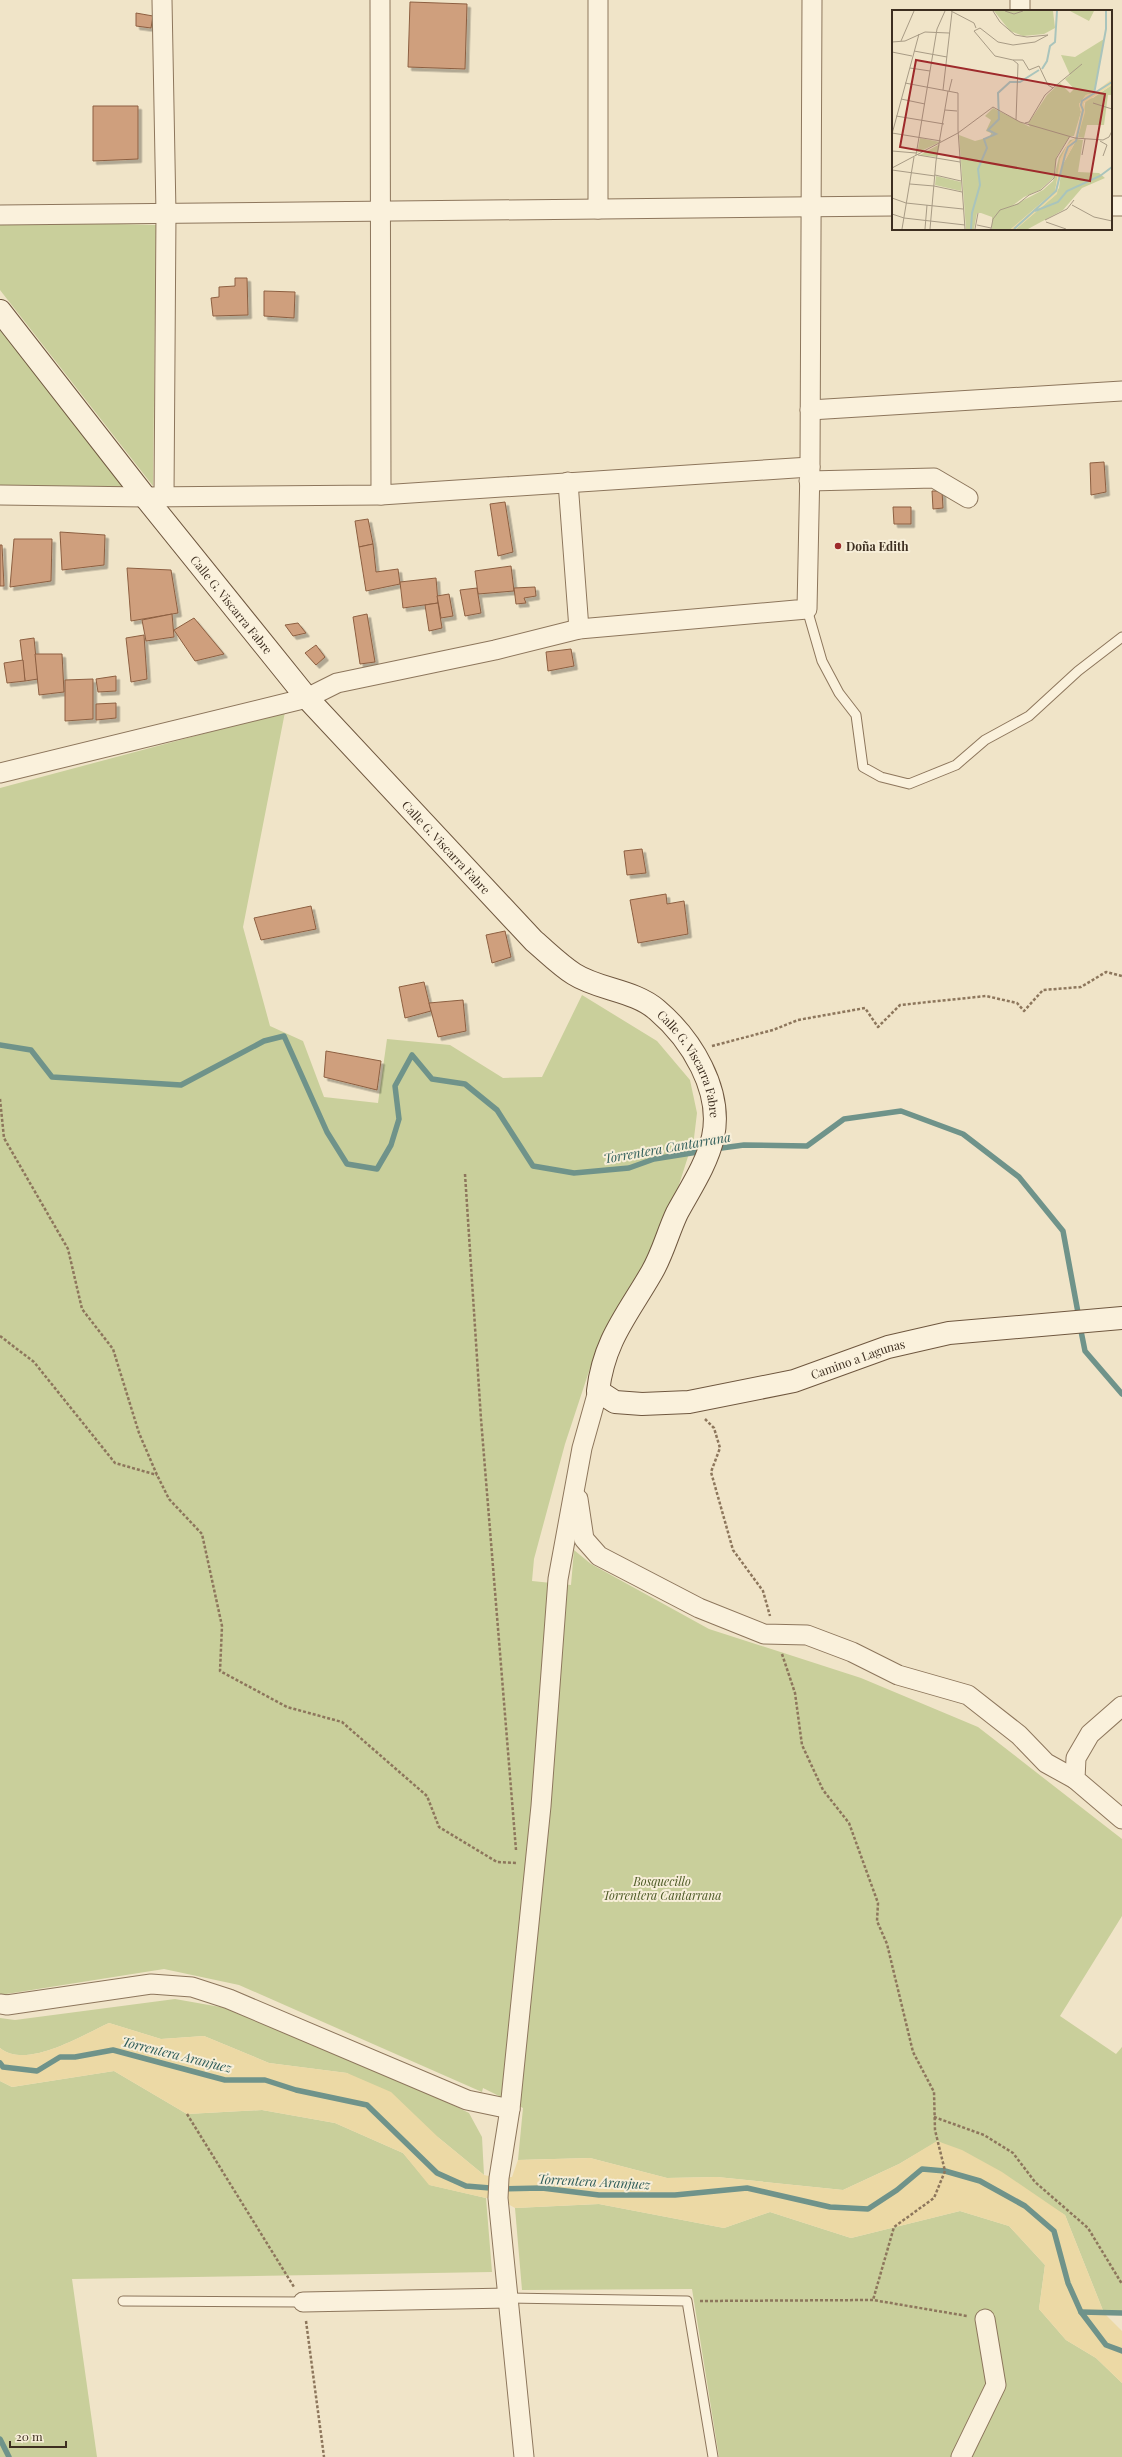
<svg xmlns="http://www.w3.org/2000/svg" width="1122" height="2457" font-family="'Playfair Display',serif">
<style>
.green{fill:#c9cf9b}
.sand{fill:#ecd9a5}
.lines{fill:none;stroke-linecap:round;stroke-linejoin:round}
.stream{stroke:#6f938a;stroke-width:5.5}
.building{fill:#cf9f7d;stroke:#8d5f41;filter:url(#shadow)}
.lane-casing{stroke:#8d765c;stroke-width:11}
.street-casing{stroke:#8d765c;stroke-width:21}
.secondary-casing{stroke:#6f573f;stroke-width:24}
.path{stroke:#8d765c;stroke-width:2.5;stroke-dasharray:3 2;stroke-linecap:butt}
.lane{stroke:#faf1dc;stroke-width:9}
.street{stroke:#faf1dc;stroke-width:19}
.secondary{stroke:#faf1dc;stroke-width:22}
.poi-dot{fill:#9e2a2b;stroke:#f7eed8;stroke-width:1.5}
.labels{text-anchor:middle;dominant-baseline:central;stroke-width:4;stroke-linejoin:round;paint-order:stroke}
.poi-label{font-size:12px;font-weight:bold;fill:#3d2e20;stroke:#f7eed8;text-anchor:start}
.street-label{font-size:12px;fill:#3d2e20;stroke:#f7eed8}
.park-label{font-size:12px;font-style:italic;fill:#4d5a26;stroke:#f7eed8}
.water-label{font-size:13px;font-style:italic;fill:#2f5d5a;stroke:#f7eed8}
.inset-river{fill:none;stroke:#a9c4bc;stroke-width:2}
.inset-road{fill:none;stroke:#a89b85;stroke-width:1}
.view{fill:#9e2a2b;fill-opacity:0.15;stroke:#9e2a2b;stroke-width:2}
.inset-edge{fill:none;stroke:#3d2e20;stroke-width:2}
</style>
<defs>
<filter id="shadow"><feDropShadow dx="3.5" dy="3.5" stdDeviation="0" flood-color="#0004"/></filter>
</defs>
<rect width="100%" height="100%" fill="#f0e4c8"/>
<g class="green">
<path d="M0,221L156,225L153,486L0,290Z"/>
<path d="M0,327L127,490H0Z"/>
<path d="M285,712L243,927L270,1026L303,1041L324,1097L378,1103L387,1039L450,1045L503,1078L542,1077L582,995L657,1041L690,1080L697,1113L694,1138L655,1259L594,1356L565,1444L534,1559L532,1581L571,1585L574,1550L591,1564L709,1629L861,1678L978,1727L1122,1839V1916L1060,2016L1116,2054L1122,2047V2313H1104L1065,2215L938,2141L899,2164L843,2190L717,2177L667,2178L590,2158L518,2160L523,2108L483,2088L482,2092L239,1985L164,1969L0,1995V788Z"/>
<path d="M175,1999L226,2008L441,2099L469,2113L482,2137L484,2175L439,2138L347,2073L269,2063L204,2036L161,2039L109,2023C82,2035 27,2070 0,2048V2018L15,2020Z"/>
<path d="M114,2071L187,2114L262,2110L335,2123L403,2153L430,2185L486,2198L492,2272L72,2279L97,2457H0V2081L12,2087Z"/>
<path d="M599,2204L724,2228L770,2212L851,2238L960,2211L1009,2226L1045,2265L1039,2309L1066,2340L1096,2358L1122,2383V2457H719L692,2289L522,2290L515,2208Z"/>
</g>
<path class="sand" d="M109,2023L161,2039L204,2036L269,2063L347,2073L391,2092L439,2138L484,2175L499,2178L512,2177L518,2160L590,2158L667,2178L717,2177L843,2190L899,2164L937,2141L962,2150L1002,2172L1065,2215L1104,2313L1122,2331V2383L1096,2358L1066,2340L1039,2309L1045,2265L1009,2226L960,2211L851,2238L770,2212L724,2228L599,2204L515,2208L498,2198H486L429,2185L403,2153L335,2123L262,2110L187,2114L114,2071L12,2087L0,2081V2048C27,2070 82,2035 109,2023Z"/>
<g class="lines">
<g class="stream">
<path d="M0,1045L31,1050L52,1077L181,1085L264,1041L284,1036L327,1132L347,1164L377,1169L391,1145L399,1119L395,1086L412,1055L432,1079L465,1084L497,1110L533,1166L574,1173L629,1168L654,1159L704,1151"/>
<path d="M714,1149L744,1145L807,1146L844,1119L901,1111L963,1134L1019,1177L1063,1231L1079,1318"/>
<path d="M1080,1326L1085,1351L1122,1394"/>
<path d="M0,2063L3,2067L37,2071L60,2057H75L113,2050L225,2080H265L296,2090L367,2105L437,2173L466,2186L502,2189L542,2188L599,2195H675L747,2188L830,2207L868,2209L897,2190L922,2169L945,2171L980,2181L1025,2206L1054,2231L1068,2283L1081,2312L1106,2345L1122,2351"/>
<path d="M1081,2312L1122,2313"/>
<path d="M0,2439L9,2457"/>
</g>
</g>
<g class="building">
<path d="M410,2L467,4L465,69L408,67Z"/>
<path d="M136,13L153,16L151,28L136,26Z"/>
<path d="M93,106H138V159L93,161Z"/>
<path d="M235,278H247L248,315L213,316L211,298L219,297V287L235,286Z"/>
<path d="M264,291L295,292L294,318L264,316Z"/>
<path d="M1104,462L1106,492L1091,495L1090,463Z"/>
<path d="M932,491H942L943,508L933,509Z"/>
<path d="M505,502L513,552L498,556L490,504Z"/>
<path d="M893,507H911V524H894Z"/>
<path d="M368,519L373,544L359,547L355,521Z"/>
<path d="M60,532L105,535L104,565L62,570Z"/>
<path d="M14,539H52L51,581L10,587Z"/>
<path d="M373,544L376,572L398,569L400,584L366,591L359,547Z"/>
<path d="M0,545H2L4,586H0Z"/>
<path d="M511,566L514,591L478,594L475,571Z"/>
<path d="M127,568L171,570L178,613L131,621Z"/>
<path d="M436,578L438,603L403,608L400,582Z"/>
<path d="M535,587L536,596L524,598L526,603L516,604L514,588Z"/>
<path d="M477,588L481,613L465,616L460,590Z"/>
<path d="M449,594L453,616L441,618L437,596Z"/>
<path d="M438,603L442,628L429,631L425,605Z"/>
<path d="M172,614L174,637L146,641L142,620Z"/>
<path d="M367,614L375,662L360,664L353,617Z"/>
<path d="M194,618L224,654L195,661L174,630Z"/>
<path d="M298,623L306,633L293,636L285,625Z"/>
<path d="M144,635L147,679L131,682L126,638Z"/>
<path d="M34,638L38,679L25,681L20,640Z"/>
<path d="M316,645L325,657L316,665L305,653Z"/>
<path d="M571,649L574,666L548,671L546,652Z"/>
<path d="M35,654H62L64,692L39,695Z"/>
<path d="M23,660L25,681L7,683L4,663Z"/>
<path d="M116,676V691L98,692L96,679Z"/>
<path d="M93,679V719L65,721V680Z"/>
<path d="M116,703V718L96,720V704Z"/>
<path d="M642,849L646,873L627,875L624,851Z"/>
<path d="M666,894L667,904L684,901L688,934L638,943L630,900Z"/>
<path d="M311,906L316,929L261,940L254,918Z"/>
<path d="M505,931L511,957L492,963L486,935Z"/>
<path d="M424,982L431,1011L405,1018L399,987Z"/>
<path d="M463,1000L466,1031L438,1037L429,1003Z"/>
<path d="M326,1051L381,1061L377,1090L324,1077Z"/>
</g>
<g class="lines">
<g class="lane-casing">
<g id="lane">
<path d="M807,609L822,661L839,693L856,715L863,767L881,777L909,784L956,765L985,740L1029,716L1078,671L1122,637"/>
<path d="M508,2298L687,2301L713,2457"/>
<path d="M123,2301L303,2302"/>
</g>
</g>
<g class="street-casing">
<g id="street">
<path d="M162,0L166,213L164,496"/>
<path d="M380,0L381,495"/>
<path d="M598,0V209"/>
<path d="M1020,0V11"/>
<path d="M1111,206H1122"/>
<path d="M0,215L893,206"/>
<path d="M810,410L1122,391"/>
<path d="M809,481L934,478L968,498"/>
<path d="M568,482L579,629"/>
<path d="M0,495L145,497L381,495L810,467"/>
<path d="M0,773L307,698L337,683L495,650L579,629L807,609L810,467L812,0"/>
<path d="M578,1499L584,1539L599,1556L699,1608L764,1634L807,1635L852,1652L898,1675L968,1695L1019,1735L1046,1763L1075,1779"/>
<path d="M1122,1706L1090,1734L1076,1758L1075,1779L1122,1819"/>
<path d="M0,2004L7,2005L151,1984L192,1987L229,1999L467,2100L510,2109"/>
<path d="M303,2302L508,2298"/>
<path d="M524,2457L498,2198L499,2178L510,2109L541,1806L558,1579L582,1448L598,1391"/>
<path d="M961,2457L996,2385L985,2319"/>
</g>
</g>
<g class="secondary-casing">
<g id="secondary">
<path id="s1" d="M0,311L145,497L307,698L534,941C547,952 560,965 574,974C599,990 634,990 657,1010C691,1039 723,1090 713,1137C707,1164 690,1189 677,1213C668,1232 663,1253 652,1272C628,1314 604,1340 598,1391L615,1402L642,1404L689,1402L794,1381L888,1347L949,1333L1122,1318"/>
</g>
</g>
<g class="path">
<path d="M712,1046L773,1030L798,1020L865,1008L878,1027L900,1005L986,996L1017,1003L1024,1011L1043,990L1081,987L1106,972L1122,976"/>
<path d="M0,1099L4,1138L68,1249L82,1309L113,1349L139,1433L157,1475L169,1499L202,1534L222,1626L220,1671L287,1707L342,1722L427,1796L439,1827L497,1862L516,1863"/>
<path d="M465,1174L481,1419L516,1850"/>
<path d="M0,1336L34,1362L115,1463L157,1475"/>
<path d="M705,1419L714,1428L720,1448L711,1472L733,1550L763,1591L770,1616"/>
<path d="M782,1654L795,1693L802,1745L823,1790L849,1823L878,1903L877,1921L887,1944L913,2052L934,2092L935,2130L945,2171L934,2198L894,2227L873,2300"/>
<path d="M187,2114L294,2287"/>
<path d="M934,2117L984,2135L1013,2153L1035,2182L1088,2228L1122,2284"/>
<path d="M700,2301L873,2300L967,2316"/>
<path d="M306,2321L324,2457"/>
</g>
<use href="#lane" class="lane"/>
<use href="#street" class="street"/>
<use href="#secondary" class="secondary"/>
</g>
<circle class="poi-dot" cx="838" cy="546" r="4"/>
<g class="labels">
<g class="poi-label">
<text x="846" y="546">Doña Edith</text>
</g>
<g class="street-label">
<text stroke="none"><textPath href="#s1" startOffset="374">Calle G. Viscarra Fabre</textPath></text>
<text stroke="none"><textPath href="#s1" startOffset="698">Calle G. Viscarra Fabre</textPath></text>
<text stroke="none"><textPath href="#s1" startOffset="1034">Calle G. Viscarra Fabre</textPath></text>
<text stroke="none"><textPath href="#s1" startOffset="1664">Camino a Lagunas</textPath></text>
</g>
<g class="park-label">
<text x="662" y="1881">Bosquecillo<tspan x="662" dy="14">Torrentera Cantarrana</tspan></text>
</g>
<g class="water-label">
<text transform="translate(667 1147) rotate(-10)">Torrentera Cantarrana</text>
<text transform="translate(177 2054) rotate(14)">Torrentera Aranjuez</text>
<text transform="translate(594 2181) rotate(3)">Torrentera Aranjuez</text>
</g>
</g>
<g transform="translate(892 10)">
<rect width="220" height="220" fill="#f0e4c8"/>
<path d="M102,1H161L163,18L152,24L131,26L118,21ZM178,1H202L197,11ZM212,29L202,83L194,85L187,94L189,102L182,126H178L165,146L161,168L148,180L132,187L120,196L151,180L161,171L167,147L178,130L183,129L175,135L169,149L163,181L119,219H100V207L89,203H85L82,219H74L67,125L83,131L98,127L99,123L94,121L99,110L93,106L101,98L138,117L136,114L155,85L168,73L178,83L182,79L173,69L178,65L169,45L183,47ZM220,75L219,85H216L212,115H195L192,128L186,127L194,89L201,88ZM28,128L48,132L25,143ZM185,129L191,130L186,162L207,163L213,168L190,178L171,200L136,219H124L161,187L167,178L170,156ZM48,134L45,147L28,145ZM44,166L69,172V181L43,175Z" fill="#c9cf9b"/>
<path d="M220,69V75L192,93L193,102L186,127L170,156L165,184L124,219H119L163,181L168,149L175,135L183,128L189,102L187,94L194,85L202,83Z" fill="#ecd9a5"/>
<path class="inset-river" d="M150,59L155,51L158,36L163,32L165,1M202,84L214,19V1M143,201L166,192L175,181L208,166L220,157M79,219L80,203L88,175L86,159L95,138L92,129L104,124L96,120L107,109L106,83L118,72H128L147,60M122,219L164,181L173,145L176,137L184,131L191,100L189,95L190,91L220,72"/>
<path class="inset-road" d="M59,1L82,13L84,18M101,1L108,12L123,25L135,27L156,25L143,32L121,35L106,32L88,18L82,21L103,46L121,50L126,54L124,110M113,1L122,4L131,1M9,31L22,1M0,32L13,31L33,22L57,23M22,41L55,47M0,42L20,46M121,50H131L137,60L147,56L156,75L161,78L190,54M18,58L38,61M13,73L66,83V120L73,219M51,80L60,2M57,81L60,69M9,89L33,94M201,93L220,99M53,100L65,101M4,106L52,114M133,113L137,112L153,85L161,78M0,123L49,131M0,124L27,24M208,131L215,135L211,146M0,141L24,143M24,145L45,19L53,1M26,145L68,152M190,145L193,129M0,158L66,123L101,97L128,112L183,128L211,130L217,127L220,121M0,160L43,166M43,165L69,171M18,174L42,176L70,182M0,188L14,193L71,199M180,195L202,207L220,211M0,204L12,208L73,215M153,210L175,199L182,190M154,212L174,219M85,215L99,218M10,219L22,147M33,219L35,195M38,219L44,151L56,81M83,219L86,203M99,219L101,209L108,200L126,194L137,185L149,180L162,168L164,149L178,126"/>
<path class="view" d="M24,50L213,84L198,171L8,137Z"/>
<rect width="220" height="220" class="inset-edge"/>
</g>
<path d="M10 2441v6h56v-6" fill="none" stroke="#3d2e20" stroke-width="2"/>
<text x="16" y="2441" font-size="12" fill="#3d2e20" stroke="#f7eed8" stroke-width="3" paint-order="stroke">20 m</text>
</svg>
